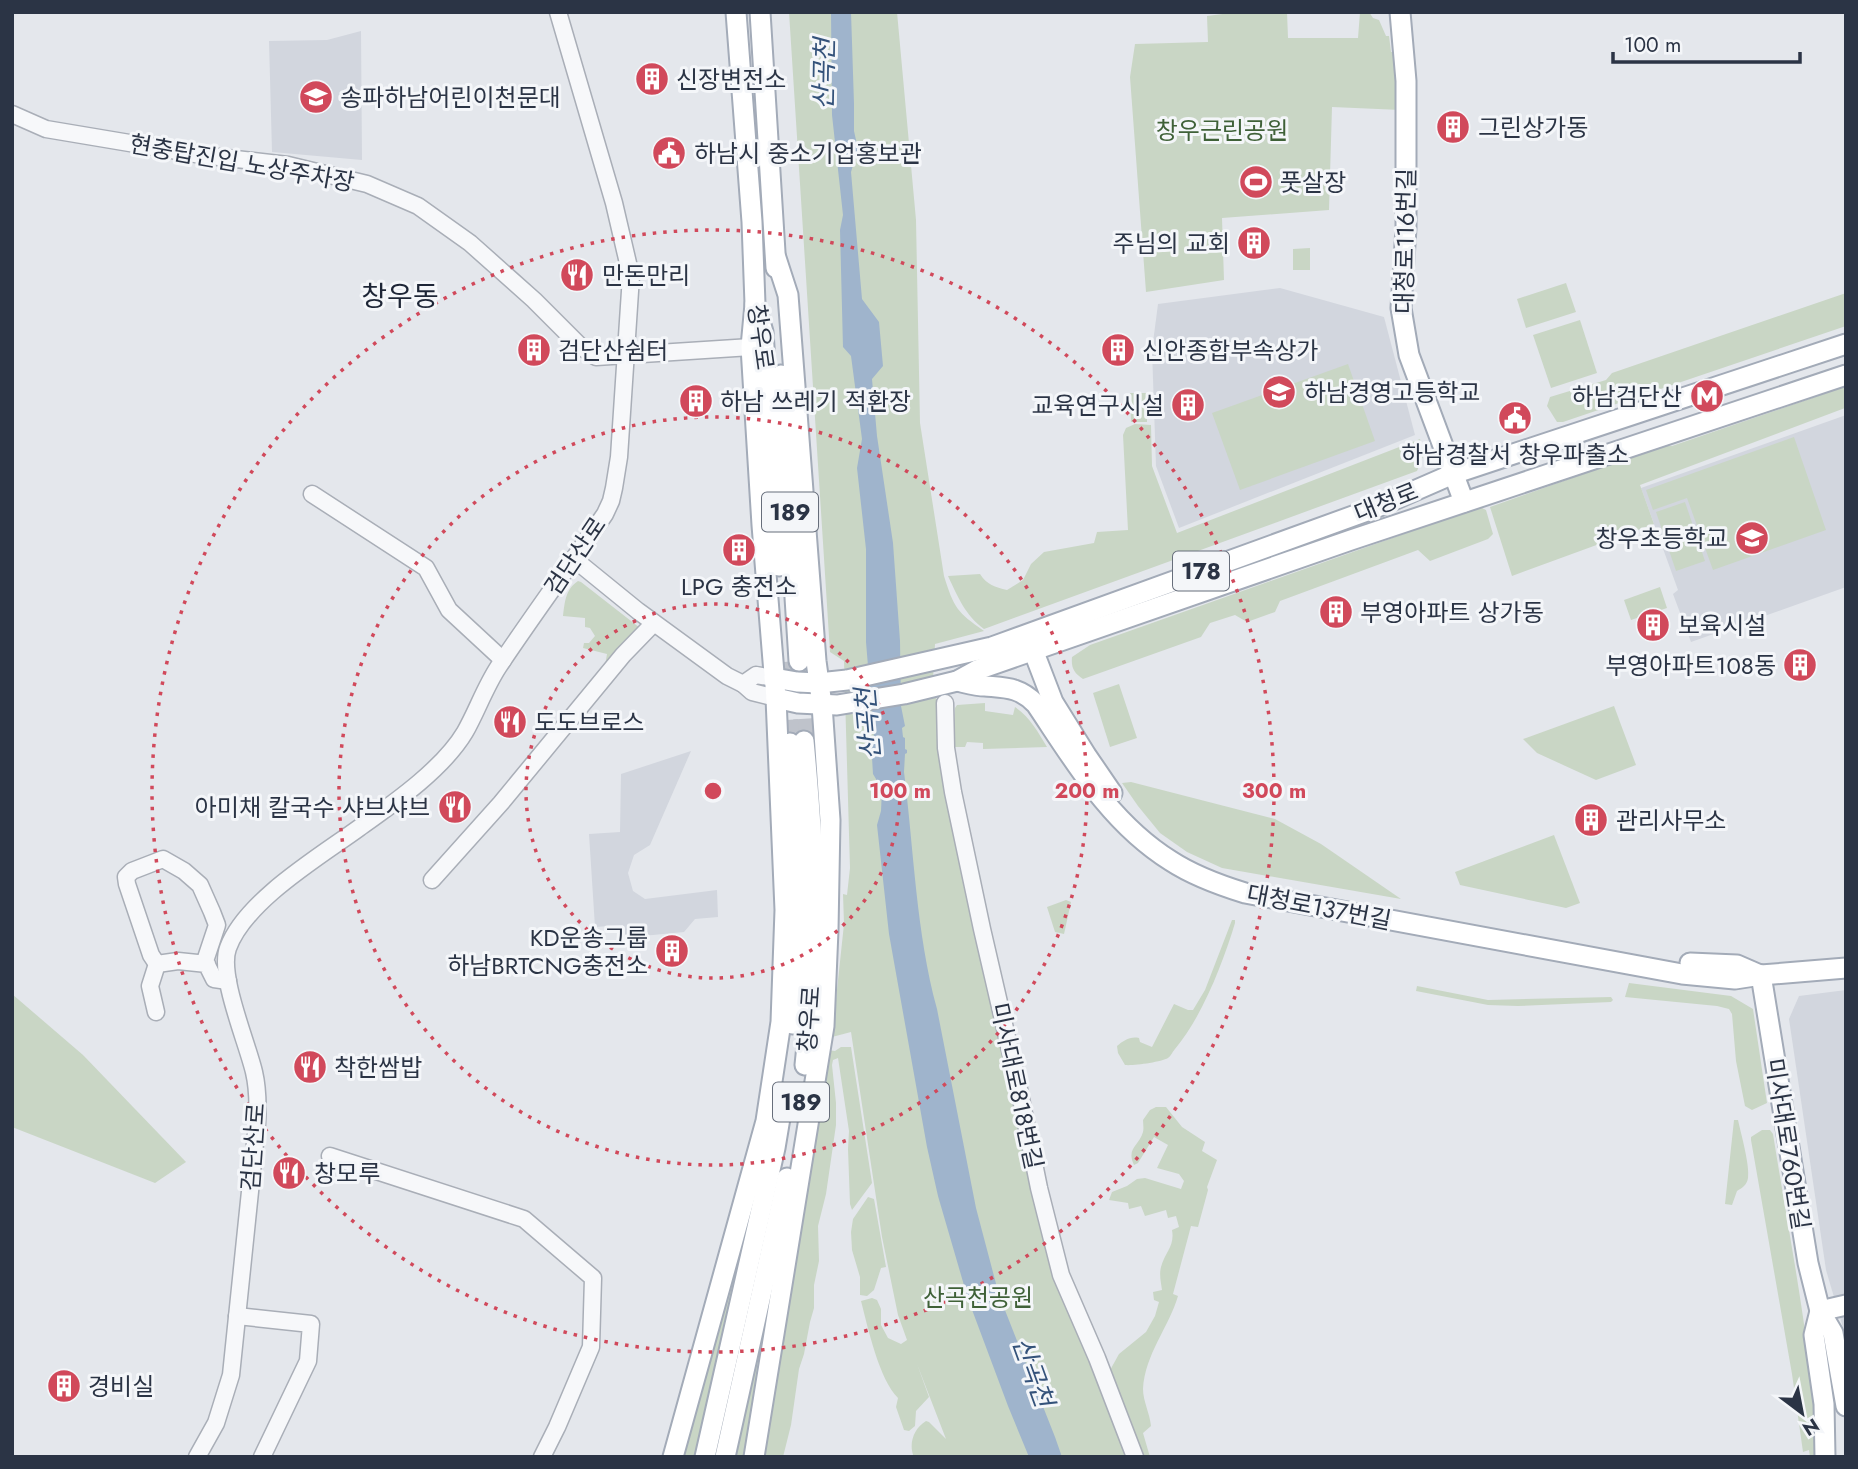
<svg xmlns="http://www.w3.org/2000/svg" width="1858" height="1469" font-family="Jost,'Noto Sans KR',sans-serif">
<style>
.built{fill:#d2d6de}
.green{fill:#c9d6c5}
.water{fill:#9fb4cc}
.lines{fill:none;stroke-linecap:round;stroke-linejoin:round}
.major-tunnel{stroke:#bfc3cb;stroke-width:19;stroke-dasharray:19 10;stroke-linecap:butt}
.minor-casing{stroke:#a9aeb7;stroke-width:19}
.major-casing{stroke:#a3abb8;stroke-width:23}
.minor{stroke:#f7f8fa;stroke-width:16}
.major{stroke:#fff;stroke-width:19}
.ring{fill:none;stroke:#d1495b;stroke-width:3.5;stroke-dasharray:3.5 7}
.labels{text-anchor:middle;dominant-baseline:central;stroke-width:6;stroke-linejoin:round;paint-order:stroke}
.shield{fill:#f4f6f9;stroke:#676e7b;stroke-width:2}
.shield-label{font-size:23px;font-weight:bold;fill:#2b3445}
.poi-label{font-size:24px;fill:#2b3445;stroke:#f4f6f9;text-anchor:start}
.park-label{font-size:24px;fill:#3f6138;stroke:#f4f6f9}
.street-label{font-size:24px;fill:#2b3445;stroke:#f4f6f9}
.water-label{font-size:26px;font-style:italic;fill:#34527a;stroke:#f4f6f9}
.quarter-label{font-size:28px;fill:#1d2536;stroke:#f4f6f9}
.centre{fill:#d1495b;stroke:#f4f6f9;stroke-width:3.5}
.ring-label{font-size:21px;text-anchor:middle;font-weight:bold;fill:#d1495b;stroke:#f4f6f9;stroke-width:6;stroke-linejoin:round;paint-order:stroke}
</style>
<rect width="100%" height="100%" fill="#e4e7ec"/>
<g class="built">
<path d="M361,31L362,160L272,152L269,41L327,40Z"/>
<path d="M1280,288L1384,317L1415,435L1179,528L1156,466L1152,350L1158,304Z"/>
<path d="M1846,415V587L1691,642L1673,594L1678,590L1641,488Z"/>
<path d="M691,751L650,845L634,855L628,873L633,891L645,899L717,890L718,917L695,919L684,932L653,935L624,937L623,925L595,927L589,834L620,832L621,774Z"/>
<path d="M1846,990V1338L1826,1270L1789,1019L1799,996Z"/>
</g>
<g class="green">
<path d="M789,12H897L916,220L920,423L944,576C954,608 957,612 984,631L935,644L933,679L938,710L1022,1134L1129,1457H914C908,1444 914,1428 926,1421L929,1422L946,1439L917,1364L929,1397L916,1411L915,1426L909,1431L904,1430L896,1407L898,1398C879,1379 868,1328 861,1301L872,1298L877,1300L881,1309V1325L888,1338L901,1344L907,1340L898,1315L882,1237L851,1032L832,1037L844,924L843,894L847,895L850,868L844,661L830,652Z"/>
<path d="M1238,12H1287L1288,38H1358L1360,12H1369L1373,18L1379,20L1386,36H1389L1391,52H1393L1401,110L1332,107L1329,210L1222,218L1224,280L1146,292L1130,77L1135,44L1208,42L1207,16Z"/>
<path d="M1310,248V270H1293V249Z"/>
<path d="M1566,283L1576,312L1526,328L1517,299Z"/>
<path d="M1846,293V326L1563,422H1557L1547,406L1550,397L1606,380L1612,373Z"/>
<path d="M1580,320L1597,373L1551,388L1533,335Z"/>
<path d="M1348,364L1375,441L1240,490L1212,413Z"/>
<path d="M1844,387L1846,388L1845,408L1640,485L1654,524L1512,576L1490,507L1583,474L1584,470L1654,446H1672Z"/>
<path d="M1130,393H1147V422H1131Z"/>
<path d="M1135,424L1151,425L1152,466L1177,533L1420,439L1424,454L1417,471L984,629C965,615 958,597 948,576L980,574C987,585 995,587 1007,590L1023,580L1031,564L1044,552L1094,543L1097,532L1128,530L1123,435L1126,428Z"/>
<path d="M1794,437L1826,530L1713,570L1687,498L1653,510L1646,490Z"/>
<path d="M1685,502L1705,561L1676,571L1656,512Z"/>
<path d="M1480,507L1486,510L1493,534L1488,539L1430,561L1418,550L1280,601L1275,612L1247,622L1235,615L1210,623L1201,637L1083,679C1074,673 1071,668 1072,657L1090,645Z"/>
<path d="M578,581L581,582L640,628L605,666L607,654L583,648L584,643H589L595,636L590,628L585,627V618L563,616C565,602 565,590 578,581Z"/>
<path d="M1660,587L1667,608L1631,620L1624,600Z"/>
<path d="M1119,684L1137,738L1110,747L1093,693Z"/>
<path d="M985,703V711L1013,715L1015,707C1030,717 1038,732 1047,747L983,749V743L967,742L965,747H953L955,708L957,705Z"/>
<path d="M1614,706L1636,765L1596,780L1537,753L1523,739Z"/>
<path d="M1131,782L1275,819L1321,844L1401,899L1222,868L1187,852L1160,833L1138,806L1122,783Z"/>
<path d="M1554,835L1580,903L1566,908L1460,885L1455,872Z"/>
<path d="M1066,900L1071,902L1064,934L1055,932L1047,907Z"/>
<path d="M1232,920H1235V923C1223,963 1202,1017 1175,1049C1172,1052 1171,1056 1168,1058C1161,1062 1133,1066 1125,1065L1118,1053L1117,1046C1123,1041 1130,1036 1139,1038L1140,1042L1152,1047L1174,1004L1188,1010H1193L1205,990Z"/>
<path d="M1629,983L1731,996L1753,1009L1767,1103L1752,1110L1745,1106L1736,1061L1732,1014L1729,1009L1717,1006L1625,997Z"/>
<path d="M1417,986L1488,1000L1611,997L1613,1000L1611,1002L1518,1006L1488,1005L1416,991Z"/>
<path d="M12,994L83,1055L186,1162L155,1183L12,1127Z"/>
<path d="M841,1047H851L872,1183L852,1210L850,1204L848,1149L849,1131L838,1058L833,1060L832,1065L836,1103V1125L826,1194L818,1226L819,1261L814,1285V1308L810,1322L804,1354L799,1369L791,1425L783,1457H762L827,1050L835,1051Z"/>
<path d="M1156,1107H1166L1182,1127L1205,1142L1202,1151L1217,1160L1207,1187L1208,1190L1198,1227L1191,1226L1173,1294L1178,1296C1169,1327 1145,1354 1143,1389C1143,1401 1150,1414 1151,1426L1143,1433L1150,1457H1140L1109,1372L1119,1354L1146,1332L1155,1316L1159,1302L1154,1300L1153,1292L1162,1290C1161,1282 1159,1275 1161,1267C1165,1252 1175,1246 1172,1230L1179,1227L1176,1216L1168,1218L1166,1210L1145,1216L1141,1206L1129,1209L1128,1203L1109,1200L1112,1192L1127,1186L1137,1179L1145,1178L1181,1189L1184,1181L1179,1174L1157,1168L1168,1145L1154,1137L1138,1163L1134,1165C1126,1148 1139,1146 1143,1132C1144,1128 1143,1124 1143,1120L1150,1110Z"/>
<path d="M1734,1120H1738C1741,1134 1750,1165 1748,1178C1747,1185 1742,1188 1737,1191L1732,1205L1725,1204Z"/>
<path d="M1762,1130H1770L1773,1134C1790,1241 1812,1348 1818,1457H1810L1809,1450L1803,1452L1792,1374L1751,1140V1137Z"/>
<path d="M868,1197L874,1199L886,1267L881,1268L874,1290L867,1296L860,1295V1277L852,1250L851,1232L853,1219Z"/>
<path d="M754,1201L697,1457H679L719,1313Z"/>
<path d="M773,1277L749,1457H732Z"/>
</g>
<path class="water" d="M831,12H851L854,104V131L858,149L851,172L862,299L879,322L883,366L872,379L877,436L893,543L900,641L901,706L905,726L902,728L903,737L905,738V749L907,750V753L905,754L904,772C914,851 916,932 937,1009L976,1208L999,1295L1055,1437L1062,1457H1029L1008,1406L968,1299L938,1196L927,1147L889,934L877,825L881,811L882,789L873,774L871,741L874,738L866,642V549L857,468L862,439L851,356L843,347L840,230L843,215L832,115Z"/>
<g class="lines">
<g class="major-tunnel">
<path d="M799,661L804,741"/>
<path d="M784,662L790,742"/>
</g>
<g class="minor-casing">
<g id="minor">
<path d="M12,114L46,129L201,155L288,165L367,184L418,206L470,243L534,300L580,346L596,357L751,347"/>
<path d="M312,494L426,568L449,610L503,660"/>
<path d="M574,559L638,611L727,676L743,684L752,692L776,698"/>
<path d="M743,684L756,675L774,678"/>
<path d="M945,703L946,748L953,792L982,929L1019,1089L1039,1188L1061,1275L1097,1358L1135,1457"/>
<path d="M432,880L501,803L623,655L654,623"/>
<path d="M207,964L178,961L157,964L151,955L127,884L126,877L132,871L163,859L184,871L200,885L212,912L217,925L205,961L214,979L228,981"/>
<path d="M156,1012L150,986L157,964"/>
<path d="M330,1156L524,1219L593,1278L591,1347L557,1427L542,1457"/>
<path d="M237,1316L311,1324L308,1361L262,1457"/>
<path d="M197,1457L216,1423L231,1375L257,1124C258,1107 258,1089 254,1072C247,1042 218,975 228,948C245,901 319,857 359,828C394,803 443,769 465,732C477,711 485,687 499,666C533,615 570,565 605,514L611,501L614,488L619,457L631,276L614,203L558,12"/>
</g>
</g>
<g class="major-casing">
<g id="major">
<path d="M736,12L752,222L755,304L763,332L779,566"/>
<path d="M760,12L776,268"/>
<path d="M1400,12L1406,81V228L1401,308L1409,355L1464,502"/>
<path d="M781,375L799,661"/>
<path d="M1030,642L1053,702L1086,755L1112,793"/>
<path d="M774,678L797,682L819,683L847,680L992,647L1375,508L1453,474L1846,344"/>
<path d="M957,681C966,683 976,686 985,686C1007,688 1019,687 1036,704C1075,762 1110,823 1171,861C1194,876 1219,885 1245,893L1682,974L1735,979L1761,975L1846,968"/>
<path d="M776,698L798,703L837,705L904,694L957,681L977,670L1351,540L1846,375"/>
<path d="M804,741C809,793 813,845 814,898C815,953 811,1010 805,1065"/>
<path d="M790,743L799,870L800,937L793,1024"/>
<path d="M1690,963L1737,965L1760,975"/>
<path d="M1761,975L1808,1263L1820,1311L1833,1333L1846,1406"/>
<path d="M1820,1311L1814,1335L1824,1404L1825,1457"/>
<path d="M1820,1311L1846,1305"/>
<path d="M673,1457L766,1121L781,1022L785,910L776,698L762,525L751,347L755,304"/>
<path d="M705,1457L775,1148L782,1106"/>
<path d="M725,1457L787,1178"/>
<path d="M754,1457L824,1026L828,930L830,820L822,705L816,661L788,295L776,258"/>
</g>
</g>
<use href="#minor" class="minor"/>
<use href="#major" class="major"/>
</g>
<g class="ring">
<circle cx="713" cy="791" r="187"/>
<circle cx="713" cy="791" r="374"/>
<circle cx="713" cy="791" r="561"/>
</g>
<defs>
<g id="building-disc" transform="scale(1.75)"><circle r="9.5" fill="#d1495b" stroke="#f4f6f9"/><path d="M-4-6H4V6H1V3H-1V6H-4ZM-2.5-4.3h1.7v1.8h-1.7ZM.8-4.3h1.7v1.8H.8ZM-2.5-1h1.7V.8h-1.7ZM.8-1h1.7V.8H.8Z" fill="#fff"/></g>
<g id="school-disc" transform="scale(1.75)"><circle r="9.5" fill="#d1495b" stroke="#f4f6f9"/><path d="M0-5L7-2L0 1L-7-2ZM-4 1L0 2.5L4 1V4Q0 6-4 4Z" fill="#fff"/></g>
<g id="civic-disc" transform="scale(1.75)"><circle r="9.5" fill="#d1495b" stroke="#f4f6f9"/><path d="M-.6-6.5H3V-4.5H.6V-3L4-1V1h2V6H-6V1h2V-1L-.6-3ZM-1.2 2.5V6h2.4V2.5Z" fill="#fff"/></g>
<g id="stadium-disc" transform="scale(1.75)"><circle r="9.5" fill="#d1495b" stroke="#f4f6f9"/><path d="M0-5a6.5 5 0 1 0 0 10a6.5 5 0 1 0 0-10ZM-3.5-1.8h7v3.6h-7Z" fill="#fff"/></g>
<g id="restaurant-disc" transform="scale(1.75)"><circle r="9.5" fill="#d1495b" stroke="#f4f6f9"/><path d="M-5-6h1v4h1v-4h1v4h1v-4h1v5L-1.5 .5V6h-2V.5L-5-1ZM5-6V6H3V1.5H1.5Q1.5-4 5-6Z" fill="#fff"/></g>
<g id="metro-disc" transform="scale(1.75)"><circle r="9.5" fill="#d1495b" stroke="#f4f6f9"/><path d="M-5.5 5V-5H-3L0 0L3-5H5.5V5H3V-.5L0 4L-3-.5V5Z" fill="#fff"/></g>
</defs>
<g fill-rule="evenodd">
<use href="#building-disc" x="652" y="79"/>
<use href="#school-disc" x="316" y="97"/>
<use href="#building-disc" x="1453" y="127"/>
<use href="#civic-disc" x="669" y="153"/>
<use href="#stadium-disc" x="1256" y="182"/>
<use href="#building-disc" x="1254" y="243"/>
<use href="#restaurant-disc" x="577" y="275"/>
<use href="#building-disc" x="534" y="350"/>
<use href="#building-disc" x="1118" y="350"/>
<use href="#school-disc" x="1279" y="392"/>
<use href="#metro-disc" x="1707" y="396"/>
<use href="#building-disc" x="696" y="401"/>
<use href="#building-disc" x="1188" y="405"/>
<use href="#civic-disc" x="1515" y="418"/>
<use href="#school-disc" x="1752" y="538"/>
<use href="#building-disc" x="739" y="550"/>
<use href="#building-disc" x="1336" y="612"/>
<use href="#building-disc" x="1653" y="625"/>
<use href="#building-disc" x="1800" y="665"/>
<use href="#restaurant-disc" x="510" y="722"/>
<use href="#restaurant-disc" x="455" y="807"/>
<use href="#building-disc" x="1591" y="820"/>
<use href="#building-disc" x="672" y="951"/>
<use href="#restaurant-disc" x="310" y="1067"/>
<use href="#restaurant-disc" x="289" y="1173"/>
<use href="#building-disc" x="64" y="1386"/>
</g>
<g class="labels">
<g class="shield">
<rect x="762" y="492.5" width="56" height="39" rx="5"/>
<rect x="1173" y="551.5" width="56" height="39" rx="5"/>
<rect x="773" y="1082.5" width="56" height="39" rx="5"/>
</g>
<g class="shield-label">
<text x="790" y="512">189</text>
<text x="1201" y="571">178</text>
<text x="801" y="1102">189</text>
</g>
<g class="poi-label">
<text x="676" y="79">신장변전소</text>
<text x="340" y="97">송파하남어린이천문대</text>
<text x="1478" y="127">그린상가동</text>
<text x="694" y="153">하남시 중소기업홍보관</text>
<text x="1280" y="182">풋살장</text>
<text x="1230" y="243" text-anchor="end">주님의 교회</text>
<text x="602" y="275">만돈만리</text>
<text x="558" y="350">검단산쉼터</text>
<text x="1142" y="350">신안종합부속상가</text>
<text x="1304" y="392">하남경영고등학교</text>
<text x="1682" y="396" text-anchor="end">하남검단산</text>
<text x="720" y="401">하남 쓰레기 적환장</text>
<text x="1164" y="405" text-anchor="end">교육연구시설</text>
<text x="1515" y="454" text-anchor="middle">하남경찰서 창우파출소</text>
<text x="1728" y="538" text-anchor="end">창우초등학교</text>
<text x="739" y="586" text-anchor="middle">LPG 충전소</text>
<text x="1360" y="612">부영아파트 상가동</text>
<text x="1678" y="625">보육시설</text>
<text x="1776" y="665" text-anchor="end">부영아파트108동</text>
<text x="534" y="722">도도브로스</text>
<text x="430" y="807" text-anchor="end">아미채 칼국수 샤브샤브</text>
<text x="1616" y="820">관리사무소</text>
<text x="648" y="937" text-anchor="end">KD운송그룹<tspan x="648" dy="28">하남BRTCNG충전소</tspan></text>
<text x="334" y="1067">착한쌈밥</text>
<text x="314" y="1173">창모루</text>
<text x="88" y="1386">경비실</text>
</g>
<g class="park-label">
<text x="1222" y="130">창우근린공원</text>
<text x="978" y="1297">산곡천공원</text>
</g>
<g class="street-label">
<text transform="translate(242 163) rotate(10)">현충탑진입 노상주차장</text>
<text transform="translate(1405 241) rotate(-89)">대청로116번길</text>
<text transform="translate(761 337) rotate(82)">창우로</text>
<text transform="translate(1386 502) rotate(-22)">대청로</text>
<text transform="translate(575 556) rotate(-56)">검단산로</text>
<text transform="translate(1319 907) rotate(11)">대청로137번길</text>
<text transform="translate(809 1019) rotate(-86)">창우로</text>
<text transform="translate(1017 1086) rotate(78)">미사대로818번길</text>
<text transform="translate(1788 1144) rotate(81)">미사대로760번길</text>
<text transform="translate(253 1147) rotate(-86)">검단산로</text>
</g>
<g class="water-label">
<text transform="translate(824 74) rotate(-89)">산곡천</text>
<text transform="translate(868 724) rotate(-95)">산곡천</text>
<text transform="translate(1033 1372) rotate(70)">산곡천</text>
</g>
<g class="quarter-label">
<text x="400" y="296">창우동</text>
</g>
</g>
<circle cx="713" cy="791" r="10" class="centre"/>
<g class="ring-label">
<text x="900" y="798">100 m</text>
<text x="1087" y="798">200 m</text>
<text x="1274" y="798">300 m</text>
</g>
<rect width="1858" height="1469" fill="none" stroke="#2b3445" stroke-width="28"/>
<g transform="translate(1802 1413) rotate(148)" stroke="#f4f6f9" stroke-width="5" paint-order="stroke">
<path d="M0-5L12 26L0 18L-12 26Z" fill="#2b3445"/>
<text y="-10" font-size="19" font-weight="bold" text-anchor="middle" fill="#2b3445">N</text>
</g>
<path d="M1613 52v10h187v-10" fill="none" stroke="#2b3445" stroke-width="3.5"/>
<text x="1624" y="52" font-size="21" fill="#2b3445" stroke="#f4f6f9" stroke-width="5" paint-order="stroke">100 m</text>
</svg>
